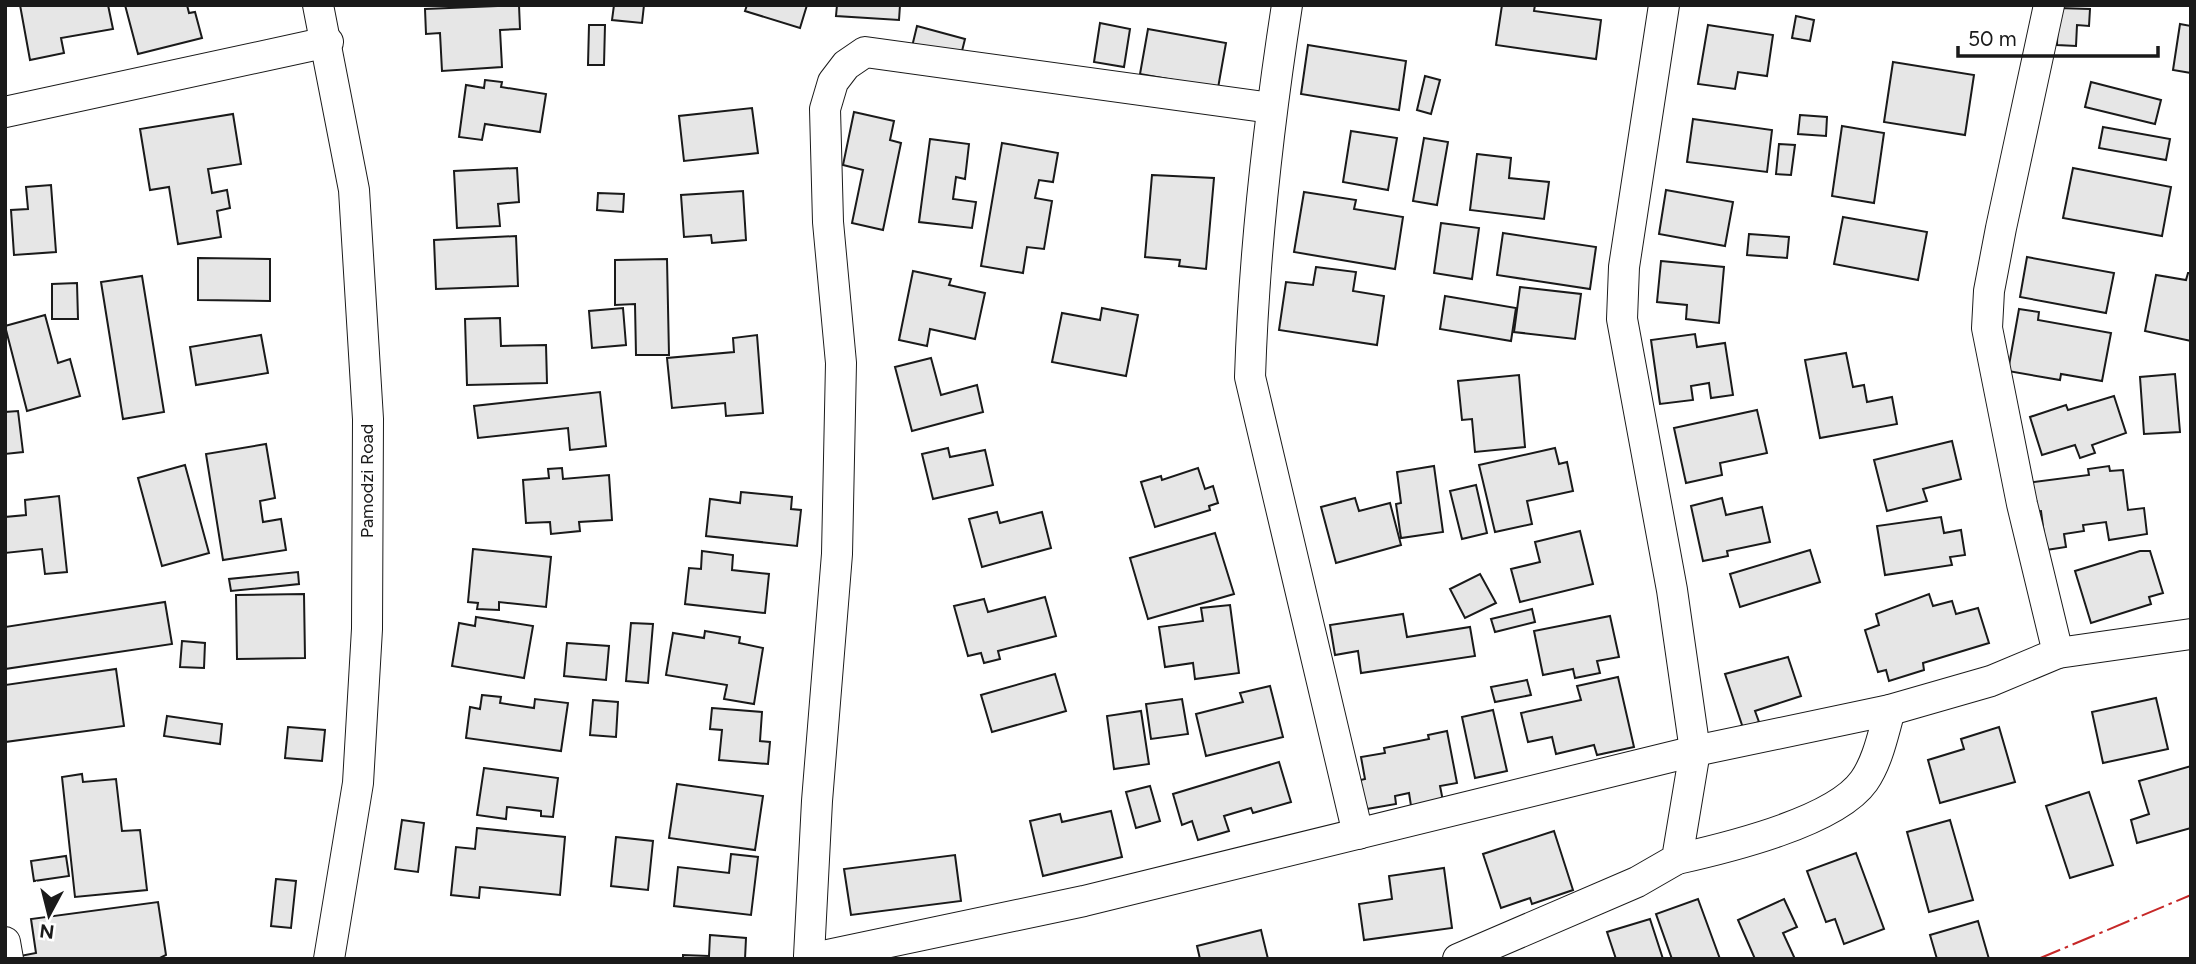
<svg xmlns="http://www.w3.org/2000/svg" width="2196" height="964" font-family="Figtree,sans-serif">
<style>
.building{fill:#e6e6e6;stroke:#1a1a1a;stroke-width:2}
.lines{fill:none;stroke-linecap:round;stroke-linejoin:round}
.minor-casing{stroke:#1a1a1a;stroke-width:32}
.minor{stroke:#fff;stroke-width:30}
.power{stroke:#c62828;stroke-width:2;stroke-dasharray:24 5 3.5 5;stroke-linecap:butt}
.labels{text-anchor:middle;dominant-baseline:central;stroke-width:5;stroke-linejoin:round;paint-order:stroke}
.street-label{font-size:18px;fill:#1a1a1a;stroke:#fff}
</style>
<rect width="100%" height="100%" fill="#fff"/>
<g class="building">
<path d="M20,5H108L113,29L61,38L64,53L30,60Z"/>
<path d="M125,5H187L189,13L195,12L202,38L138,54Z"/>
<path d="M519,5L520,29L500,30L502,67L442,71L440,33L426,34L425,9Z"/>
<path d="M614,5H644L642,23L612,20Z"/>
<path d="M747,5H807L800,28L745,11Z"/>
<path d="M837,5H900L899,20L836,16Z"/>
<path d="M1502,5H1535L1534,11L1601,20L1596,59L1496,45Z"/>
<path d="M2058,8L2090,9L2089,26L2077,25L2076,46L2057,45Z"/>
<path d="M1796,16L1814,20L1810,41L1792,38Z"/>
<path d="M1100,23L1130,29L1124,67L1094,62Z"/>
<path d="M2180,24L2191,26V73L2173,70Z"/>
<path d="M589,25H605L604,65H588Z"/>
<path d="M1708,25L1773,35L1767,76L1738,72L1735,89L1698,84Z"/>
<path d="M917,26L965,39L958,67L910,55Z"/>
<path d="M1148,29L1226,43L1218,88L1140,74Z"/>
<path d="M1308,45L1406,61L1399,110L1301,94Z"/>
<path d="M1893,62L1974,75L1965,135L1884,122Z"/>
<path d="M1425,76L1440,80L1431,114L1417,110Z"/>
<path d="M485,80L502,82L501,87L546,94L540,132L485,124L482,140L459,137L466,85L484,88Z"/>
<path d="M2091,82L2161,100L2155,124L2085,107Z"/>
<path d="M752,108L758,153L684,161L679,116Z"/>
<path d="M854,112L894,121L890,140L901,143L883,230L852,223L863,170L843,165Z"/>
<path d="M233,114L241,164L208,169L212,193L227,190L230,208L217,211L221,237L178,244L169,187L150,190L140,129Z"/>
<path d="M1800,115L1827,117L1826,136L1798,134Z"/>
<path d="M1693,119L1772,130L1767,172L1687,162Z"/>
<path d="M1842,126L1884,133L1874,203L1832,196Z"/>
<path d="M2103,127L2170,139L2166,160L2099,148Z"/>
<path d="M1351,131L1397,138L1388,190L1343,182Z"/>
<path d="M1424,138L1448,142L1437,205L1413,201Z"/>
<path d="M930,139L969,144L965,179L956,177L953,199L976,202L972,228L919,222Z"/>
<path d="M1002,143L1058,153L1053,182L1039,180L1035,198L1052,201L1044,249L1027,247L1023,273L981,266Z"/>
<path d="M1779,144L1795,145L1791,175L1776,174Z"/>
<path d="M1477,154L1511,158L1509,178L1549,182L1544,219L1470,210Z"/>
<path d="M517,168L519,202L498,204L500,226L457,228L454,171Z"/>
<path d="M2073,168L2171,187L2162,236L2063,218Z"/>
<path d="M1152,175L1214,178L1206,269L1179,266L1180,260L1145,257Z"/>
<path d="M51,185L56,252L14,255L11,210L28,209L26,187Z"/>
<path d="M1666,190L1733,202L1725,246L1659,234Z"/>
<path d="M743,191L746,240L712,243L711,235L684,237L681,195Z"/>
<path d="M1304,192L1356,200L1354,209L1403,217L1395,269L1294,252Z"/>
<path d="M598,193L624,194L623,212L597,210Z"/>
<path d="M1843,217L1927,232L1918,280L1834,264Z"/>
<path d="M1441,223L1479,228L1472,279L1434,273Z"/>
<path d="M1503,233L1596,247L1590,289L1497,275Z"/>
<path d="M1749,234L1789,237L1787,258L1747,255Z"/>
<path d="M516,236L518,286L436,289L434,240Z"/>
<path d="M2027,257L2114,273L2106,313L2020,297Z"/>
<path d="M198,258L270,259V301L198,300Z"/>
<path d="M667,259L669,355H636L635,304L615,305V260Z"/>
<path d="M1661,261L1724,267L1719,323L1686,319L1687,305L1657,302Z"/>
<path d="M1316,267L1356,272L1353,291L1384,296L1377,345L1279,330L1286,282L1313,285Z"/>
<path d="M913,271L951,279L949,285L985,293L975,339L930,329L927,346L899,340Z"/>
<path d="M2188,273H2191V341L2145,331L2156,275L2186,280Z"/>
<path d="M142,276L164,412L123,419L101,282Z"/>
<path d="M77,283L78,319H52V284Z"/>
<path d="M1520,287L1581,294L1575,339L1514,332Z"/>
<path d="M1445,296L1516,308L1511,341L1440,329Z"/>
<path d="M623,308L626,345L592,348L589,311Z"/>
<path d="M1102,308L1138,315L1126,376L1052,362L1062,313L1100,320Z"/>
<path d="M2019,309L2039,312L2038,320L2111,333L2102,381L2061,374L2060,380L2008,371Z"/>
<path d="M45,315L58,363L70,359L80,396L27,411L5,326Z"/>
<path d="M500,318L501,346L546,345L547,383L467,385L465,319Z"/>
<path d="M1695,334L1697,347L1725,343L1733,395L1711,398L1709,383L1691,386L1693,400L1660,404L1651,340Z"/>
<path d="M261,335L268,373L196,385L190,347Z"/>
<path d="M757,335L763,413L726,416L725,403L672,408L667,358L734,352L733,338Z"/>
<path d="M1846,353L1853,387L1864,385L1867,402L1892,397L1897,424L1820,438L1805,360Z"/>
<path d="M931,358L941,395L977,385L983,412L912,431L895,367Z"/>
<path d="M2175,374L2180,432L2144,434L2140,377Z"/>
<path d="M1519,375L1525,447L1475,452L1472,419L1462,420L1458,381Z"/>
<path d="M600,392L606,446L570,450L568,428L478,438L474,406Z"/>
<path d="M2114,396L2126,433L2092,445L2095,453L2080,458L2075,445L2042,455L2030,417L2066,405L2068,410Z"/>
<path d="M1757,410L1767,453L1720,463L1722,475L1686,483L1674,428Z"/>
<path d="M18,411L23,452L5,454V412Z"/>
<path d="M1952,441L1961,479L1923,489L1927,501L1887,511L1874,460Z"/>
<path d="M266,444L275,498L260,501L263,522L281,519L286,550L223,560L206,454Z"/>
<path d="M948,448L950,457L985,450L993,485L933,499L922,454Z"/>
<path d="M1555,448L1559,464L1567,462L1573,491L1527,501L1532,524L1495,532L1479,465Z"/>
<path d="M185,465L209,553L162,566L138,478Z"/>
<path d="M1434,466L1443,532L1401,538L1396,504L1401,503L1397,472Z"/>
<path d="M2109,466L2110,471L2123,470L2128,510L2144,508L2147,534L2109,540L2106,522L2083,525L2084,531L2064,534L2066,547L2046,550L2041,511L2031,512L2027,483L2089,475L2088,469Z"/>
<path d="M562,468L563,479L609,475L612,520L579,522L580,531L551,534L550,522L526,523L523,480L549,478L548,469Z"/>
<path d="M1198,468L1205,489L1213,486L1218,503L1209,506L1210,510L1155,527L1141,482L1161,476L1162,480Z"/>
<path d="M1476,485L1487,533L1462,539L1450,491Z"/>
<path d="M741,492L792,497L791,509L801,510L797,546L706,536L710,499L740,503Z"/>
<path d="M59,496L67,572L45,574L42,549L5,553V517L26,515L25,500Z"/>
<path d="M1355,498L1359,511L1390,503L1401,545L1336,563L1321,507Z"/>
<path d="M1722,498L1726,515L1762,507L1770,542L1727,551L1728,556L1703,561L1691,506Z"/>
<path d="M997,512L1000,523L1042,512L1051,548L982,567L969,519Z"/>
<path d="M1941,517L1944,533L1961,530L1965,555L1950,557L1952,565L1885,575L1877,526Z"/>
<path d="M1580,531L1593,584L1520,602L1511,569L1540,562L1535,542Z"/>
<path d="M1215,533L1234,594L1148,619L1130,558Z"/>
<path d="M473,549L551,557L546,607L499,602V610L477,609L478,603L468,602Z"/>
<path d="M1810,550L1820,582L1740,607L1730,574Z"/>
<path d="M702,551L733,555L732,570L769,574L765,613L685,604L689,568L701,569Z"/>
<path d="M2140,551H2150L2163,593L2149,597L2151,604L2091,623L2075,571Z"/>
<path d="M298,572L299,584L231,591L229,579Z"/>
<path d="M1480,574L1496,603L1465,618L1450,589Z"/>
<path d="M304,594L305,658L237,659L236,595Z"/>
<path d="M1929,594L1933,606L1952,601L1956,614L1978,608L1989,643L1923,663L1924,670L1889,681L1886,670L1878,672L1865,630L1879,625L1876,614Z"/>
<path d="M1045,597L1056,636L998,651L1000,659L984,663L981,653L968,656L954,606L984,599L988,612Z"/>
<path d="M165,602L172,644L5,669V627Z"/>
<path d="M1230,605L1239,673L1195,679L1193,663L1165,667L1159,627L1203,621L1201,608Z"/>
<path d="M1532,609L1535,622L1495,632L1491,619Z"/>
<path d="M1403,614L1407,637L1470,627L1475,656L1361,673L1358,651L1335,655L1330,625Z"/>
<path d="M1610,616L1619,657L1597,661L1600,673L1575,678L1573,669L1543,675L1534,631Z"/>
<path d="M476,617L533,626L524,678L452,666L459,623L475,626Z"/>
<path d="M631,623L653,624L648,683L626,681Z"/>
<path d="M705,631L740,637L739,643L763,648L754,704L724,699L727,685L666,675L673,633L704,638Z"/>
<path d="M182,641L205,643L204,668L180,667Z"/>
<path d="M567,643L609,646L606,680L564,676Z"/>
<path d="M1788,657L1801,696L1755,711L1759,722L1743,728L1725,674Z"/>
<path d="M116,669L124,726L5,742V685Z"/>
<path d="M1055,674L1066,711L992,732L981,695Z"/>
<path d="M1618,677L1634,747L1597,755L1594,745L1556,754L1552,737L1528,742L1521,713L1581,700L1577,686Z"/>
<path d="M1527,680L1531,695L1495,702L1491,687Z"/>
<path d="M1270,686L1283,737L1206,756L1196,714L1243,702L1240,693Z"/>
<path d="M482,695L501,697L500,703L534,708L535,699L568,703L561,751L466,738L470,707L480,709Z"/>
<path d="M2156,698L2168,749L2103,763L2092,712Z"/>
<path d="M1182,699L1188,734L1151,739L1146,704Z"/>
<path d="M593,700L618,702L616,737L590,735Z"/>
<path d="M712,708L762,712L760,741L770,742L768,764L719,760L722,730L710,729Z"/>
<path d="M1493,710L1507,771L1475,778L1462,717Z"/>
<path d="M1141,711L1149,764L1114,769L1107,716Z"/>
<path d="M167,716L222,724L220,744L164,736Z"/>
<path d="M288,727L325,730L322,761L285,758Z"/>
<path d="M1999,727L2015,782L1940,803L1928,760L1964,749L1961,739Z"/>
<path d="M1447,731L1457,783L1440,786L1444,806L1412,812L1409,793L1395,796L1396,804L1361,810L1356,781L1365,779L1361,757L1385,753L1384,748L1429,739L1428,735Z"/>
<path d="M1279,762L1291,802L1253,813L1251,808L1224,816L1229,831L1198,840L1192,821L1182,825L1173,794Z"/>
<path d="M2191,766V828L2137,843L2131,820L2149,814L2139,781Z"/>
<path d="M484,768L558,778L553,817L541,816V811L507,807L506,819L477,815Z"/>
<path d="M82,774L83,782L116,779L122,831L140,830L147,890L75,897L62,777Z"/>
<path d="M677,784L763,796L755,850L669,838Z"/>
<path d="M1150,786L1160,821L1136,828L1126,792Z"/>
<path d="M2089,792L2113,865L2070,878L2046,806Z"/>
<path d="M1111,811L1122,857L1043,876L1030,821L1060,814L1062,822Z"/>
<path d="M402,820L424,823L418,872L395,869Z"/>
<path d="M1950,820L1973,900L1929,912L1907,832Z"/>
<path d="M477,828L565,837L560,895L480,887L479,898L451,895L456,847L475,849Z"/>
<path d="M1554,831L1573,890L1532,904L1530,898L1501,908L1483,854Z"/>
<path d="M616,837L653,841L648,890L611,886Z"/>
<path d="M1856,853L1884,929L1844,944L1835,919L1826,922L1807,871Z"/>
<path d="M731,854L758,857L751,915L674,906L678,867L729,873Z"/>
<path d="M955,855L961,901L851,915L844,869Z"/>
<path d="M66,856L69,876L34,881L31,861Z"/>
<path d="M1444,868L1452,928L1364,940L1359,904L1392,899L1389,876Z"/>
<path d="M276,879L296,881L291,928L271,926Z"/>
<path d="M1698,899L1720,959H1672L1656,914Z"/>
<path d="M1784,899L1797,927L1783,933L1795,959H1755L1738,920Z"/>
<path d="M158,902L166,955L158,959H20V956L36,953L31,919Z"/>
<path d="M1650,919L1663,959H1616L1607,932Z"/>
<path d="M1978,921L1989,959H1937L1930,935Z"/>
<path d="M1261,930L1268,959H1200L1197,946Z"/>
<path d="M710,935L746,938L745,959H683V955L709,956Z"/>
</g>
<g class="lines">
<g class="minor-casing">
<g id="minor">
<path d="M318,5L354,190L368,419L367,629L358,783L329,959"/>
<path d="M1287,5C1268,128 1254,253 1250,377L1358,834"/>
<path d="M5,112L328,42"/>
<path d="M2058,653L2191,634"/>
<path d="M1677,859C1726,848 1835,822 1864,781C1878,761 1883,734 1890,710"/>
<path d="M5,942L8,959"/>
<path d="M809,956L817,801L837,554L841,363L828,222L825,109L833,82L846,65L865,52L1271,108"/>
<path d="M809,959L1084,901L1695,751L1890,710L1991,681L2058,653L2022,504L1987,328L1989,291L2001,228L2049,5"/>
<path d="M1458,959L1637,882L1677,859L1695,751L1672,590L1622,319L1624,267L1664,5"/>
</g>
</g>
<use href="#minor" class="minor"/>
<path class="power" d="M2038,959L2191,895"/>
</g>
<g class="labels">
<g class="street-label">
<text transform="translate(367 481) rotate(-90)">Pamodzi Road</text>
</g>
</g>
<rect width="2196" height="964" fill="none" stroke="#1a1a1a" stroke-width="14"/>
<g transform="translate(49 915) rotate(187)" stroke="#ffffff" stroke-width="5" paint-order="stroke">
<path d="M0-5L12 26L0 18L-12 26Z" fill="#1a1a1a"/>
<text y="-10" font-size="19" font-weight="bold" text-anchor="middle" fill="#1a1a1a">N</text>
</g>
<path d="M1958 46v10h200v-10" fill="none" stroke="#1a1a1a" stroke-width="3.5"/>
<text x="1968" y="46" font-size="21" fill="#1a1a1a" stroke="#ffffff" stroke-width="5" paint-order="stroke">50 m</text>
</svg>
